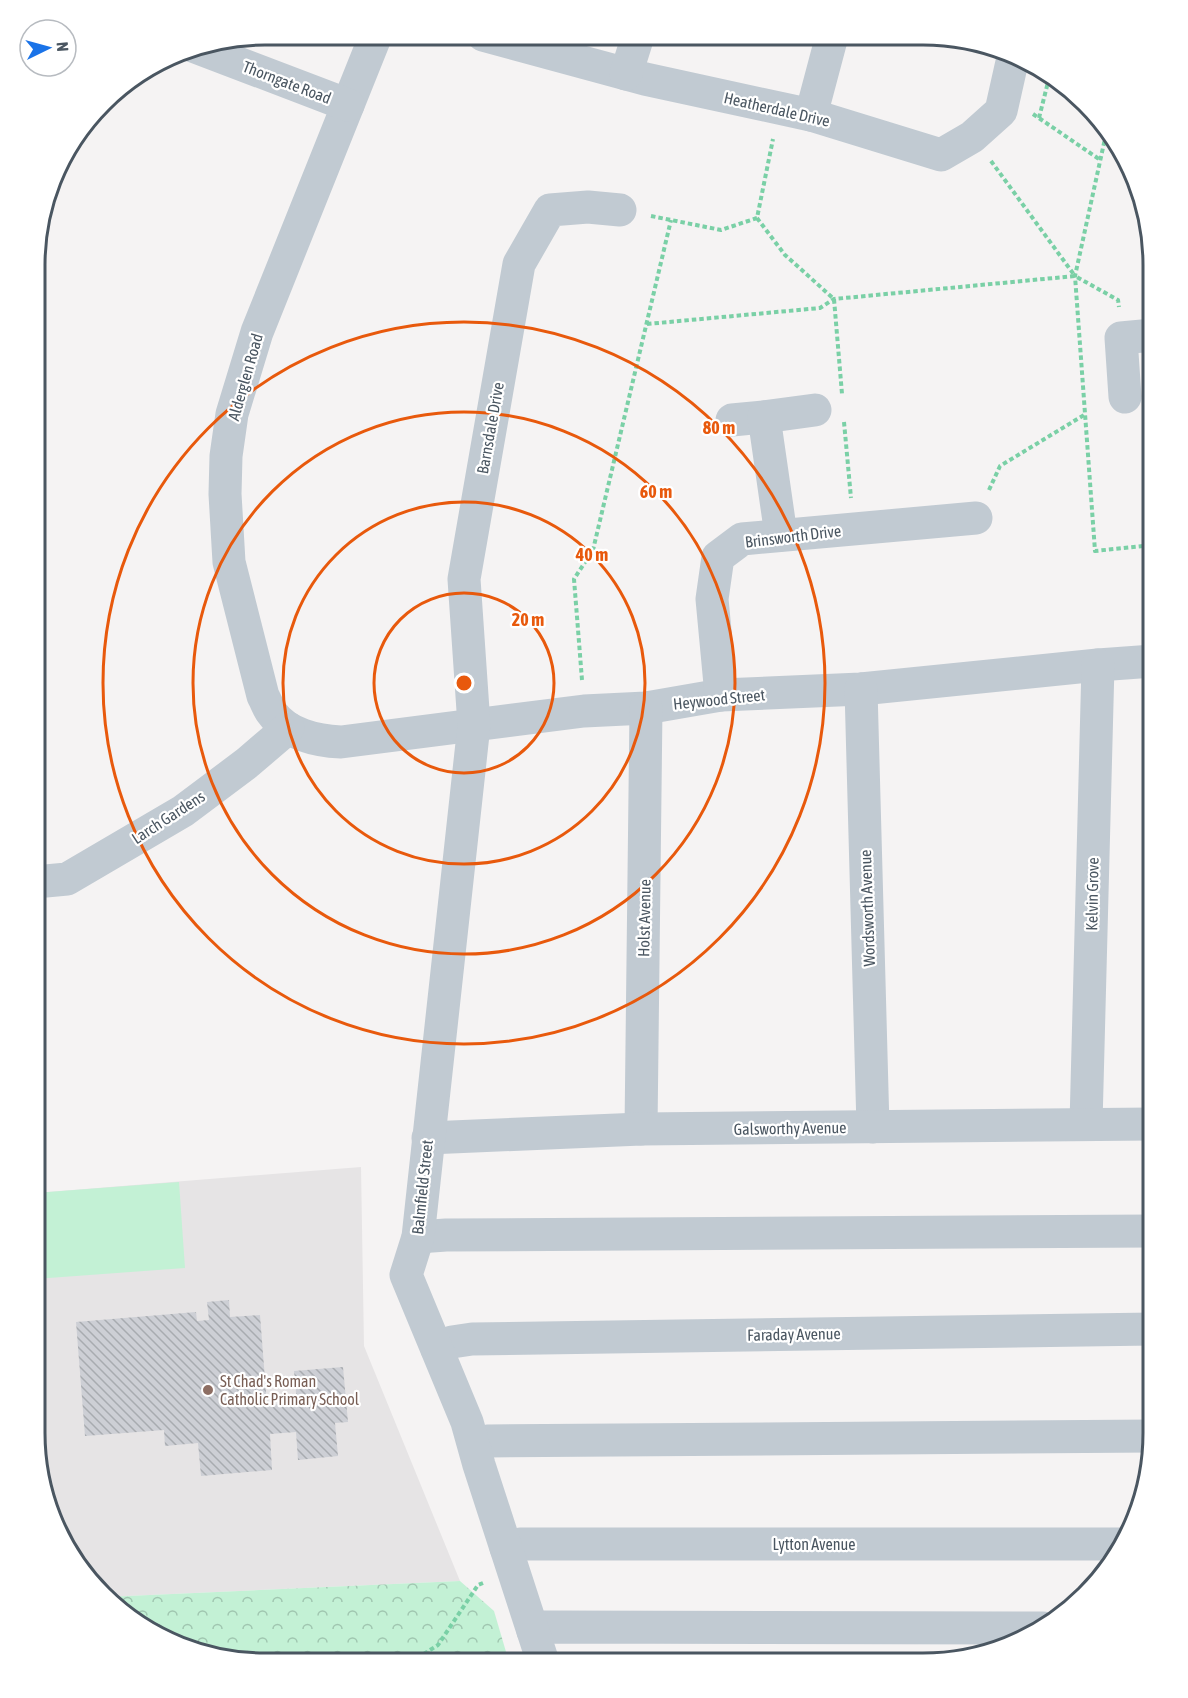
<svg xmlns="http://www.w3.org/2000/svg" width="1188" height="1698" font-family="'Asap Condensed',sans-serif">
<style>
.education{fill:#e6e4e5}
.park{fill:url(#park-crowns)}
.pitch{fill:#c3f1d5}
.building{fill:url(#building-back-hatch)}
.lines{fill:none;stroke-linecap:round;stroke-linejoin:round}
.path{stroke:#7ad0a6;stroke-width:4;stroke-dasharray:4.5 3;stroke-linecap:butt}
.minor{stroke:#c1cad2;stroke-width:33}
.ring{fill:none;stroke:#e8590c;stroke-width:3}
.education-dot{fill:#8d6e63;stroke:#fff;stroke-width:2}
.labels{text-anchor:middle;dominant-baseline:central;stroke-width:4.5;stroke-linejoin:round;paint-order:stroke}
.street-label{font-size:16px;fill:#4a5661;stroke:#fff}
.education-label{font-size:16px;fill:#785e54;stroke:#fff;text-anchor:start}
.rim{fill:none;stroke:#4a5661;stroke-width:3}
.centre{fill:#e8590c;stroke:#fff;stroke-width:3}
.ring-label{font-size:18px;text-anchor:middle;font-weight:bold;fill:#e8590c;stroke:#fff;stroke-width:4.5;stroke-linejoin:round;paint-order:stroke}
</style>
<defs>
<pattern id="park-crowns" width="20" height="18" patternUnits="userSpaceOnUse" patternTransform="scale(1.5)"><rect width="20" height="18" fill="#c3f1d5"/><path d="M2 6a3 3 0 1 1 6 0M12 15a3 3 0 1 1 6 0" fill="none" stroke="#a0c6b0"/></pattern>
<pattern id="building-back-hatch" width="6" height="6" patternUnits="userSpaceOnUse" patternTransform="scale(1.5)"><rect width="6" height="6" fill="#cdcfd5"/><path d="M-1 5l2 2M0 0l6 6M5-1l2 2" fill="none" stroke="#a8abb0"/></pattern>
</defs>
<rect width="100%" height="100%" fill="#f5f3f3"/>
<path class="education" d="M361,1167L364,1346L460,1581L105,1597L91,1585L58,1535L35,1434V1193Z"/>
<path class="park" d="M460,1581L494,1611L509,1662H235L136,1625L105,1597Z"/>
<path class="pitch" d="M179,1182L185,1268L35,1279V1193Z"/>
<path class="building" d="M229,1300L230,1317L260,1315L267,1405L297,1403L294,1371L343,1367L348,1422L335,1423L338,1456L298,1460L296,1432L270,1434L272,1470L201,1476L198,1443L165,1446L164,1430L85,1436L76,1322L196,1312L197,1321L209,1320L207,1302Z"/>
<g class="lines">
<g class="path">
<path d="M1033,114L1099,159"/>
<path d="M1039,118L1050,74"/>
<path d="M1106,134L1075,276L1095,551L1153,545"/>
<path d="M991,161L1075,276"/>
<path d="M651,216L721,230L757,218L773,139"/>
<path d="M757,218L785,255L834,299L842,394"/>
<path d="M647,324L820,308L834,299L1075,276L1118,300L1119,307"/>
<path d="M844,422L851,498"/>
<path d="M989,490L1000,466L1084,415"/>
<path d="M582,680L574,579L593,550L671,220"/>
<path d="M411,1662L438,1645L478,1585L483,1583"/>
</g>
<g class="minor">
<path d="M376,35L257,332L232,414L226,456L225,494L229,562L263,696C266,701 268,708 272,713C287,734 316,741 341,742L584,711L646,708L721,695L861,689L1098,665L1153,661"/>
<path d="M483,35L645,79L811,115L941,155L972,137L1001,111L1014,53"/>
<path d="M193,46L348,105"/>
<path d="M626,74L638,36"/>
<path d="M811,115L832,36"/>
<path d="M1125,397L1121,338L1153,335"/>
<path d="M732,420L764,417"/>
<path d="M781,535L764,417L815,410"/>
<path d="M861,689L873,1127"/>
<path d="M721,695L712,599L718,557L742,539L976,518"/>
<path d="M35,882L67,879L183,811L247,763L288,728"/>
<path d="M1086,1124L1098,665"/>
<path d="M641,1129L646,708"/>
<path d="M428,1138L641,1129L1153,1124"/>
<path d="M418,1237L446,1235L1153,1231"/>
<path d="M437,1349L452,1342L472,1339L1153,1329"/>
<path d="M476,1448L487,1441L1153,1436"/>
<path d="M506,1548L520,1544H1123"/>
<path d="M533,1631L544,1627L1043,1628"/>
<path d="M543,1662L479,1465L467,1422L406,1275L418,1237L474,725L464,579L519,264L550,210L588,207L620,210"/>
</g>
</g>
<g class="ring">
<circle cx="464" cy="683" r="90"/>
<circle cx="464" cy="683" r="181"/>
<circle cx="464" cy="683" r="271"/>
<circle cx="464" cy="683" r="361"/>
</g>
<circle class="education-dot" cx="208" cy="1390" r="6"/>
<g class="labels">
<g class="street-label">
<text transform="translate(287 82) rotate(21)">Thorngate Road</text>
<text transform="translate(777 109) rotate(13)">Heatherdale Drive</text>
<text transform="translate(245 377) rotate(-74)">Alderglen Road</text>
<text transform="translate(490 428) rotate(-80)">Barnsdale Drive</text>
<text transform="translate(793 536) rotate(-7)">Brinsworth Drive</text>
<text transform="translate(719 699) rotate(-6)">Heywood Street</text>
<text transform="translate(168 817) rotate(-33)">Larch Gardens</text>
<text transform="translate(1092 894) rotate(-89)">Kelvin Grove</text>
<text transform="translate(867 908) rotate(-92)">Wordsworth Avenue</text>
<text transform="translate(644 918) rotate(-89)">Holst Avenue</text>
<text transform="translate(790 1128) rotate(-1)">Galsworthy Avenue</text>
<text transform="translate(422 1187) rotate(-84)">Balmfield Street</text>
<text transform="translate(794 1334) rotate(-1)">Faraday Avenue</text>
<text x="814" y="1544">Lytton Avenue</text>
</g>
<g class="education-label">
<text x="220" y="1381">St Chad's Roman<tspan x="220" dy="18">Catholic Primary School</tspan></text>
</g>
</g>
<path d="M0 0H1188V1698H0ZM265 45H923A220 220 0 0 1 1143 265V1433A220 220 0 0 1 923 1653H265A220 220 0 0 1 45 1433V265A220 220 0 0 1 265 45Z" fill="#fff" fill-rule="evenodd"/>
<path class="rim" d="M265 45H923A220 220 0 0 1 1143 265V1433A220 220 0 0 1 923 1653H265A220 220 0 0 1 45 1433V265A220 220 0 0 1 265 45Z"/>
<circle cx="464" cy="683" r="9" class="centre"/>
<g class="ring-label">
<text x="719" y="434">80 m</text>
<text x="656" y="498">60 m</text>
<text x="592" y="561">40 m</text>
<text x="528" y="626">20 m</text>
</g>
<g transform="translate(48 48) rotate(85)"><circle r="28" fill="#ffffff" stroke="#b7bbc0" stroke-width="1.5"/>
<path d="M0-4.5L10 22L0 15L-10 22Z" fill="#1a73e8"/>
<text y="-9" font-size="16" font-weight="bold" text-anchor="middle" fill="#4a5661">N</text>
</g>
</svg>
